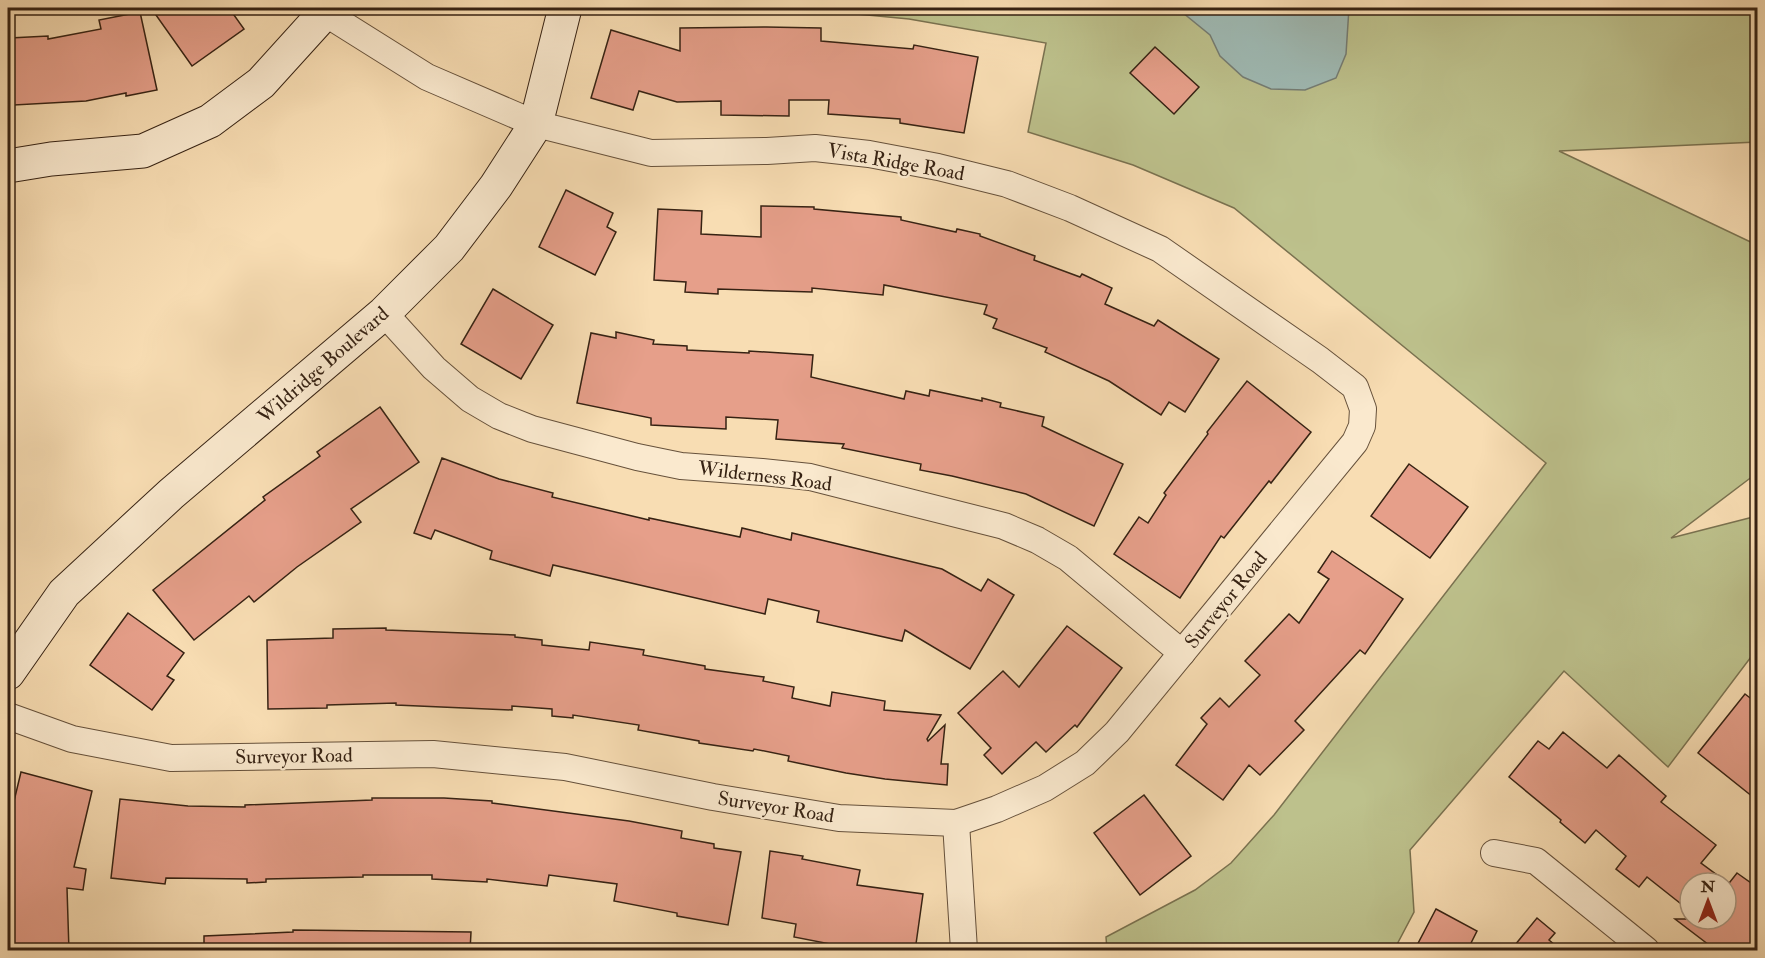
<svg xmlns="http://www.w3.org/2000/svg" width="1765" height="958" font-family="'IM FELL Double Pica',serif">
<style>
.green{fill:#bdc18c;stroke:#7a7250;stroke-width:1.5}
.water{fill:#9fbab4;stroke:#757d74;stroke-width:1.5}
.building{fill:#e69f8a;stroke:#362213;stroke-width:1.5}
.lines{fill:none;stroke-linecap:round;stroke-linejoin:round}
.street-casing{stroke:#66513b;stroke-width:28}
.secondary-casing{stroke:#362213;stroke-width:35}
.street{stroke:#fae9ce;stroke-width:26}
.secondary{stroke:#fae9ce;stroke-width:33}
.labels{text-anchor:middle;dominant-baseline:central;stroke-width:4.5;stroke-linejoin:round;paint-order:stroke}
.street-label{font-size:20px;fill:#362213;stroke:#fae9ce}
</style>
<rect width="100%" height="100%" fill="#f8ddb3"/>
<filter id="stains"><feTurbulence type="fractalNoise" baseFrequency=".00333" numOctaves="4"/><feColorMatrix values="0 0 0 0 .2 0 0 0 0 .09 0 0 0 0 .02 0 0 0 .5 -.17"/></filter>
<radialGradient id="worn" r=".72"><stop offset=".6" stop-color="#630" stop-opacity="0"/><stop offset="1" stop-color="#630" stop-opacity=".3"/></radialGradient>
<path class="green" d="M794,8H1757V142L1559,151L1757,245V473L1671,538L1757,516V649L1668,767L1564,671L1410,850L1414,912L1394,950H1107L1106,937L1195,890L1231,863L1274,815L1546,463L1234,208L1133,165L1028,132L1046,43L909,19Z"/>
<path class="water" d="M1177,8H1349L1346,54L1336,78L1305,90L1271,89L1243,77L1220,56L1210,35Z"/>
<g class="building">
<path d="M151,8H229L244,29L192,66Z"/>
<path d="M140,12L157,90L126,96V93L86,101L14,105L10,38L48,36V39L101,29L99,20Z"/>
<path d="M766,27L821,28V41L913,49L914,45L978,57L964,133L900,123V119L828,114L829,100H789V116L721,115V101L677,102L639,91L633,110L591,98L611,30L680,51V28Z"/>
<path d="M1155,47L1199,87L1174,114L1130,73Z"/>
<path d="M566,190L613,213L607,227L616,232L595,275L539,247Z"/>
<path d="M761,206L814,207V209L901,217V220L956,232L957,229L980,234V236L1035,256L1034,260L1080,277L1082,274L1112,288L1105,304L1154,326L1158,320L1219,359L1185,412L1169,402L1161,415L1109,381L1045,352L1047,348L993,328L997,319L984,314L987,305L884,285L883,295L812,288V292L718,289V294L685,292L686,282L654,280L658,209L702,211L701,234L761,237Z"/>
<path d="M493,289L553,325L521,379L461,344Z"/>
<path d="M616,332L654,340L653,344L687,346V350L749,353V351L813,355L811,377L904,399L906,391L929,396L930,390L982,401V398L1001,403L1000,407L1044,417L1042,426L1123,464L1094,526L1026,494L952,476L920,470L921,464L842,448L844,444L776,439L778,420L726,417V429L651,425V418L577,403L591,333L616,338Z"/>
<path d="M1247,381L1311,432L1271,483L1269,481L1224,538L1221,536L1180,598L1114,554L1139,517L1148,523L1166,495L1164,493L1208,434L1207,432Z"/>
<path d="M380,407L419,462L351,509L361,522L297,567L254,602L249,596L194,640L153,590L265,500L263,497L320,456L317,452Z"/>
<path d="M442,458L499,479L553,493L552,497L649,520V518L740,537L742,528L791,540L792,533L942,569L981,591L988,579L1014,595L970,669L905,630L902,641L817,622L819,611L768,599L765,614L553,565L550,576L490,559L492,551L435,530L431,539L414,533Z"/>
<path d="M1409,464L1468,507L1430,558L1371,516Z"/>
<path d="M1332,551L1403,599L1365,654L1360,650L1295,721L1304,730L1260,775L1249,765L1223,800L1176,765L1207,724L1201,718L1220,698L1229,707L1260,675L1245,661L1289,614L1299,623L1329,579L1318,572Z"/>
<path d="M128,613L184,653L167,676L174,680L152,710L90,665Z"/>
<path d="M1067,626L1122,668L1077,727L1075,725L1046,752L1036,742L1002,774L984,755L991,748L958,713L1003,671L1019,687Z"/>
<path d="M386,628V630L515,635V637L542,640V645L589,650L590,642L644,650L643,655L705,666V669L764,677L763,681L794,687L792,698L830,706L832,692L885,701L884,710L941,715L927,739L928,741L945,725L941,764H948L947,785L885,779L846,773L788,761L789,756L754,749L753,751L699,743V741L638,730L639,725L573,715V718L552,716V709L512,706V710L396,705V703L327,705V708L268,709L267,640L333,638V629Z"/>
<path d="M1745,694L1758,704V801L1698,753Z"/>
<path d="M1563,732L1607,768L1619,755L1666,796L1661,802L1716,845L1701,863L1728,883H1690V911L1647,877L1639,887L1616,869L1626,856L1596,830L1585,843L1560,822L1561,820L1509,777L1538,741L1549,749Z"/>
<path d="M21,772L92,791L74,867L86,869L83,890L67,888L69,951H8V826Z"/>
<path d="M1144,795L1191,856L1140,895L1094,833Z"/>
<path d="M372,798H444L492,801V803L629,821L682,831L681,838L714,844V848L741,852L728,925L677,916V913L614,901L617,884L549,875L547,886L487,879V882L432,879V875H363V877L266,879V882L247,883V879L166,878L165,884L111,878L120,799L188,806L245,807V805L372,800Z"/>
<path d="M770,851L803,856L802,859L860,870L857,885L923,894L915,951H866L794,937L796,924L762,918Z"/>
<path d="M1737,873L1758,888V951H1717L1675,919H1726V887Z"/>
<path d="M1436,909L1477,931L1467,951H1414Z"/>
<path d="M1537,918L1555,933L1549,940L1562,951H1510Z"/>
<path d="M293,930L471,932L470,951H204V936L293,932Z"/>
</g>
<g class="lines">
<g class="street-casing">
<g id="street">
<path d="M384,313L434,368L470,399L499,416L532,429L637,457L681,466L762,472L810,477L1004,526L1037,540L1068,558L1182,653"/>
<path d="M8,716L72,739L171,758L433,754L565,767L713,797L839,818L956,823L997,809L1045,788L1085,763L1117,732L1355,442L1362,426L1363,409L1355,387L1320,360L1160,249L1070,208L1007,184L938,167L869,154L815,148L767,151L651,153L536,124L427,77L317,8"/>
<path d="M956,823L964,950"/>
<path d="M1494,853L1536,861L1646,950"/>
</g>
</g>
<g class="secondary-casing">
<g id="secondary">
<path d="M8,166L51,159L143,151L210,121L261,83L329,8"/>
<path d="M8,673L64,593L171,494L384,313L449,248L496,186L536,124L565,8"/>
</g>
</g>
<use href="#street" class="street"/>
<use href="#secondary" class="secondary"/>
</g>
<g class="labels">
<g class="street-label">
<text transform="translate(896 162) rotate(10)">Vista Ridge Road</text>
<text transform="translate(323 365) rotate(-41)">Wildridge Boulevard</text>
<text transform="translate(765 476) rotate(7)">Wilderness Road</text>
<text transform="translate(1226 600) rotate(-51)">Surveyor Road</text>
<text transform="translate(294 756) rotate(-1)">Surveyor Road</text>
<text transform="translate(776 807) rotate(9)">Surveyor Road</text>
</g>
</g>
<rect width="1765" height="958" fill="none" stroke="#f8ddb3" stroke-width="30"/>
<rect x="9" y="9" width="1747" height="940" fill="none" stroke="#362213" stroke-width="3"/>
<rect x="15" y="15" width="1735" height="928" fill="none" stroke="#362213" stroke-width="1.5"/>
<g transform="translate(1708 901)"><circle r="28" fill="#fae9ce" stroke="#ac9983" stroke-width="1.5"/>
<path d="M0-4.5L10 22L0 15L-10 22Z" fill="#8f2418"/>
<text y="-9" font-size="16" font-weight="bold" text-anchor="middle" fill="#362213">N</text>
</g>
<rect width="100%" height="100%" filter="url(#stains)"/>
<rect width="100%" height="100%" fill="url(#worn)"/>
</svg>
